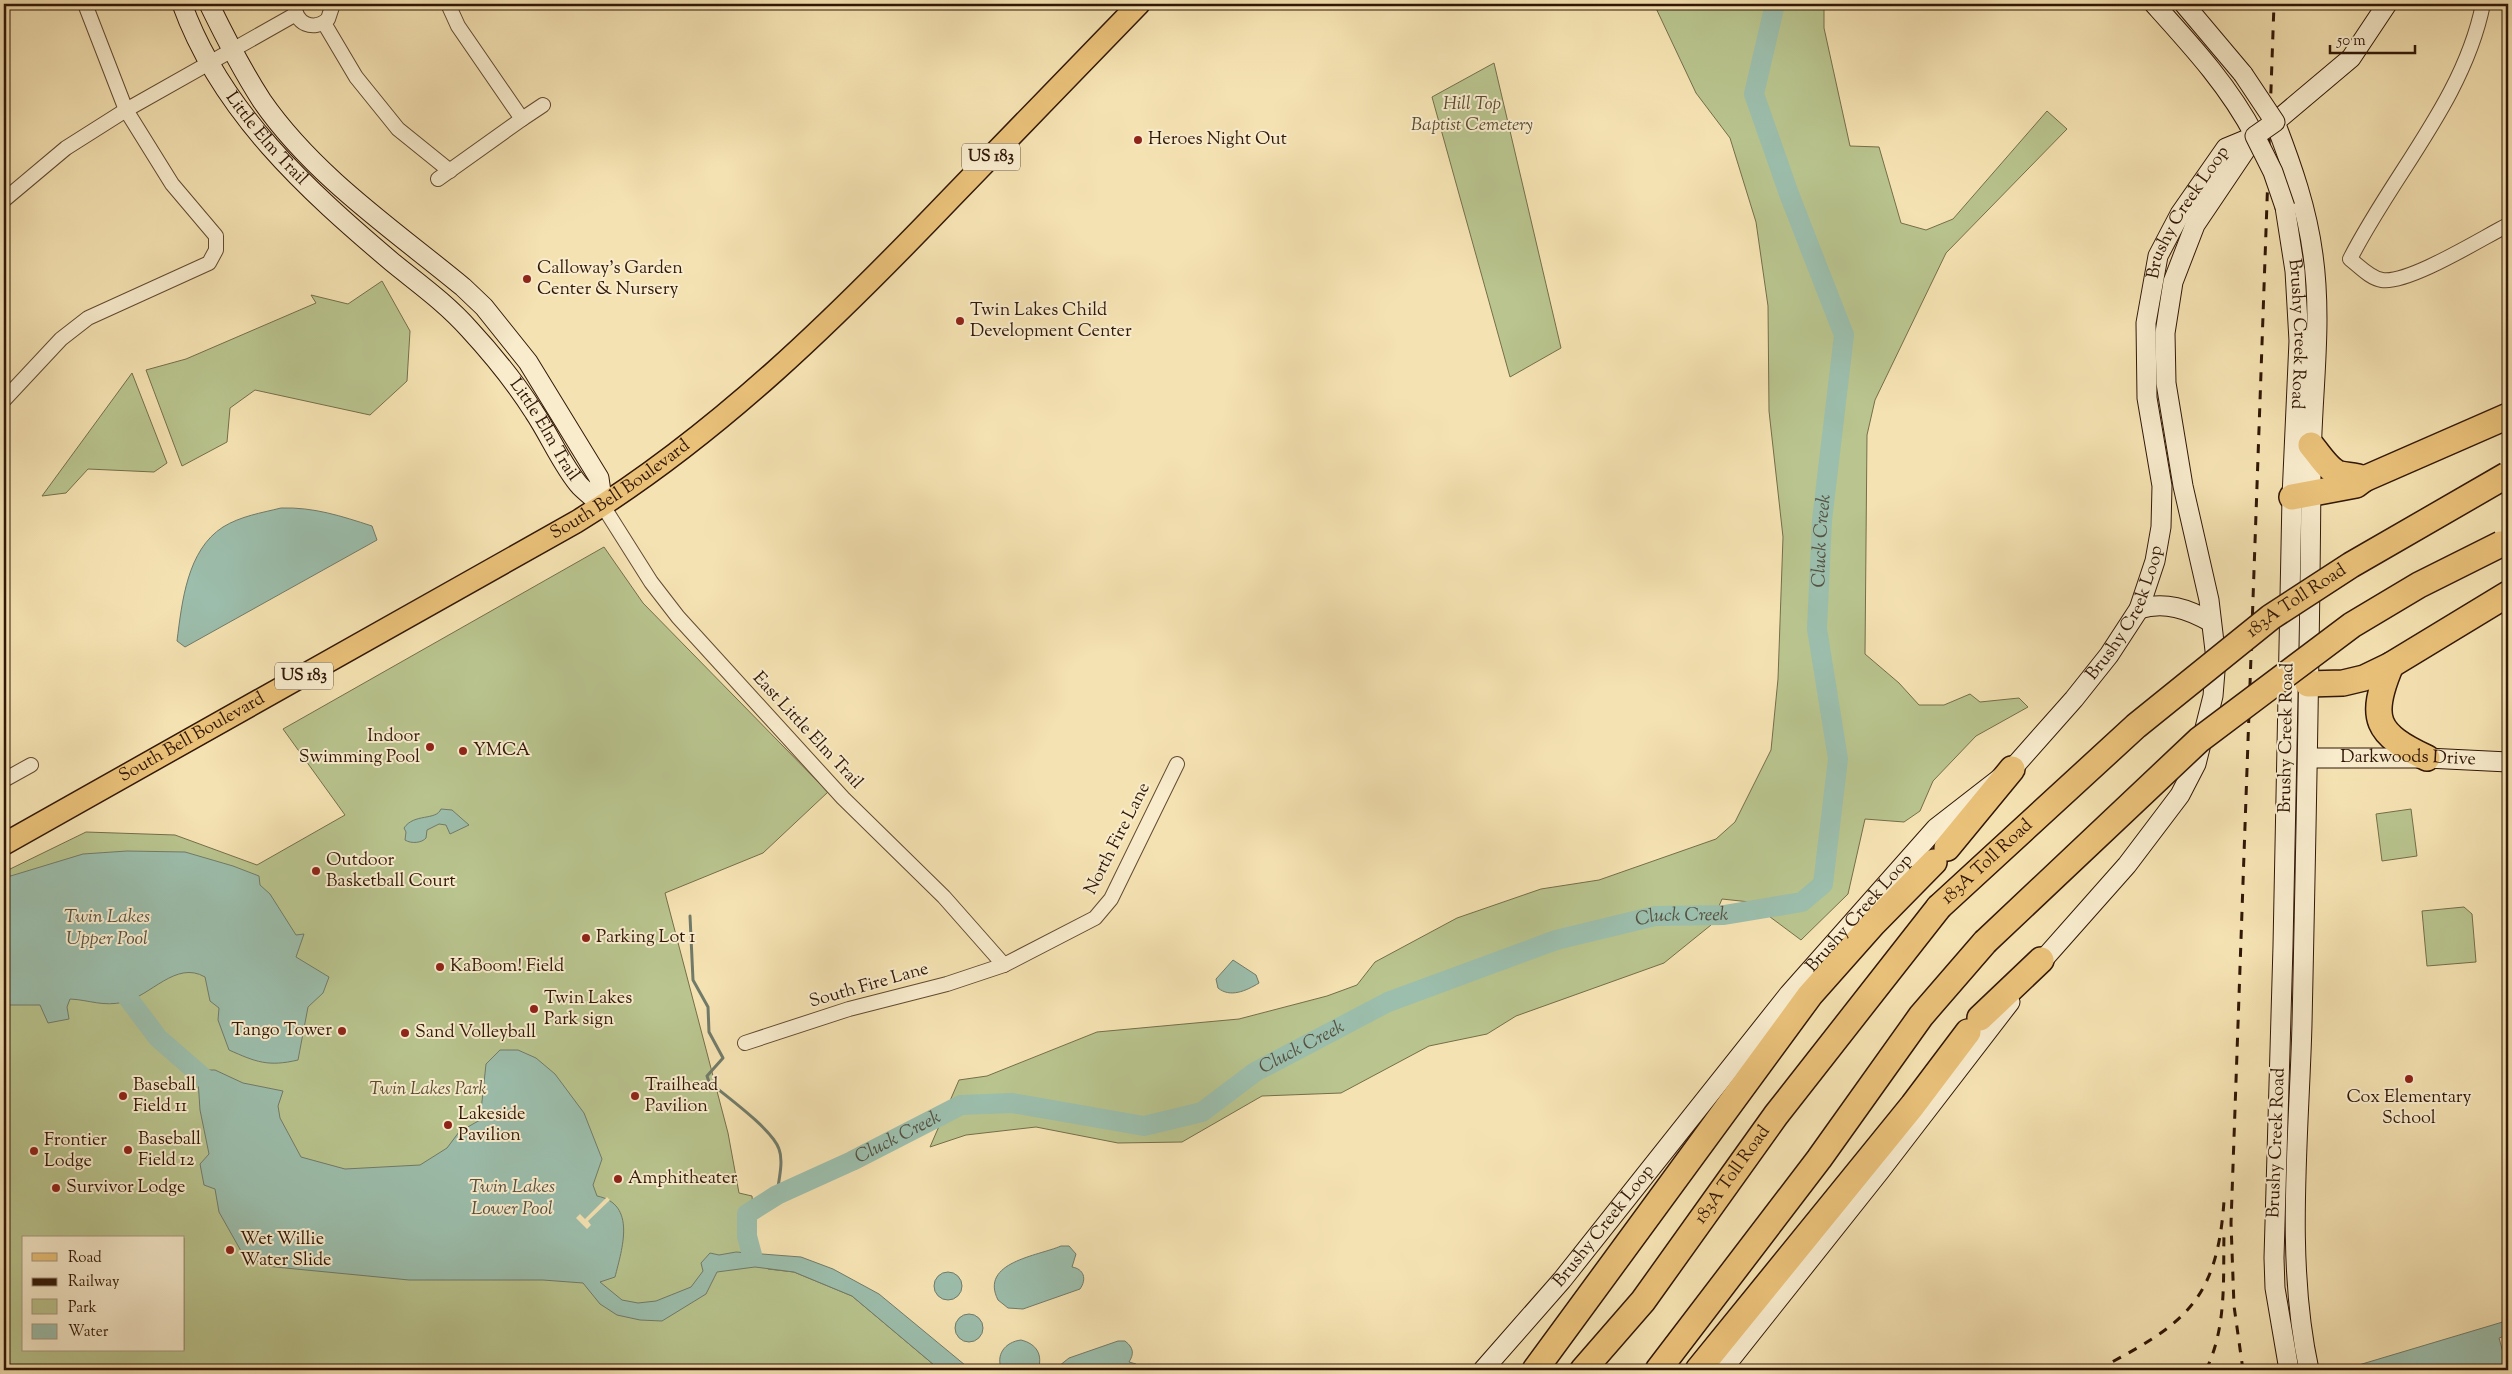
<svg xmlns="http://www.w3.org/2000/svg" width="2512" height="1374" font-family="'Sorts Mill Goudy',serif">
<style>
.green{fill:#b9c48e;stroke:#756e4a;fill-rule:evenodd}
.water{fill:#9cbeac;stroke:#717b6a}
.pier{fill:#f5e2b2}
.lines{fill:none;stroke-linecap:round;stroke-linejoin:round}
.stream{stroke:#717b6a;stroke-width:3}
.river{stroke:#9cbeac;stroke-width:20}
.street-casing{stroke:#624a32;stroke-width:16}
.secondary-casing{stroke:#311707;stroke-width:21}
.primary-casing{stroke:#311707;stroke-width:24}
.highway-casing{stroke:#311707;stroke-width:28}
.street{stroke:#f8eccd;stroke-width:14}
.secondary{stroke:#f8eccd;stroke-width:19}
.primary{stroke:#eac179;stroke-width:21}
.highway{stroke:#eac179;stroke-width:25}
.rail{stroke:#311707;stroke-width:3;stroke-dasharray:9 9;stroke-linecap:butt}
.secondary-bridge-casing{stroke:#311707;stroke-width:21;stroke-linecap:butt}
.highway-bridge-casing{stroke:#311707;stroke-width:28;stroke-linecap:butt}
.secondary-bridge{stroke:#f8eccd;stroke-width:19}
.highway-bridge{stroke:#eac179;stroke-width:25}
.poi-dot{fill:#8f2418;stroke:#f8eccd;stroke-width:2}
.labels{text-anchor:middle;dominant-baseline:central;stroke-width:4;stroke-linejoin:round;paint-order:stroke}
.shield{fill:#f8eccd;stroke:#6d5742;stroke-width:1}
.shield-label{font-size:16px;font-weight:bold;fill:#311707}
.park-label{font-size:18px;font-style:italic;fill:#5a4b30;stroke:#f8eccd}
.street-label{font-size:18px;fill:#311707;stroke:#f8eccd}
.poi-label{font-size:18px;fill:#311707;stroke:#f8eccd;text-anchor:start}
.water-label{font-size:19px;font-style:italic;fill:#565141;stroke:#f8eccd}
</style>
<rect width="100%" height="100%" fill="#f5e2b2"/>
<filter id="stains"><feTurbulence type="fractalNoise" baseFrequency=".004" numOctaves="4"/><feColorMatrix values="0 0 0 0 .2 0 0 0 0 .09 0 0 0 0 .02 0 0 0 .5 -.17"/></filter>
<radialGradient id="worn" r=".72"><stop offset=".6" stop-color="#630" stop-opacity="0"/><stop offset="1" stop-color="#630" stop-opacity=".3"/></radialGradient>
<g class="green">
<path d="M1654,4H1824V28L1850,146L1879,147L1901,223L1926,230L1953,219L2047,111L2067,129L1946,253L1875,400L1867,435L1865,654L1899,683L1919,705H1944L1970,694L1980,702L2019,698L2028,707L1976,736L1933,781L1920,811L1904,822L1865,819L1848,894L1801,940L1750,902L1722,899L1711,925L1664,963L1516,1016L1487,1034L1429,1046L1341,1093L1262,1096L1182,1142L1118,1143L1036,1127L966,1135L930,1147L959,1080L987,1076L1097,1032L1239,1019L1327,996L1357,985L1375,962L1457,918L1541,889L1599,880L1716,839L1735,822L1771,750L1778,679L1783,537L1769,411L1768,306L1756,222L1730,138L1696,93Z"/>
<path d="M1494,63L1561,348L1510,377L1432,97Z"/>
<path d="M382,281L410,331L407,381L370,415L255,390L230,408L227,442L182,466L146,370L186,359L316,303L311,295L348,304Z"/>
<path d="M132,373L167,463L154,472L88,469L66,493L42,496Z"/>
<path d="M604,547L643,603L828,792L763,853L665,893L728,1133L739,1193L752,1196L757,1255L768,1269L794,1272L852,1296L940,1370H4V872L86,832L175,835L257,865L345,815L283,729ZM24,1238H184V1350H24Z"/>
<path d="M2411,809L2417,856L2382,861L2376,814Z"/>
<path d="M2464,907L2472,914L2476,962L2427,966L2422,911Z"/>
</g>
<g class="water">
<path d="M281,508C314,507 341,516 372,526L377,540L185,647L177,641C182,602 187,550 223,527C241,516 261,513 281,508Z"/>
<path d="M441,809L452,810L469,825L450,834L446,825L439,824L427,830L426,838C422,843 411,844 405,840L406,832L404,828C414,813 436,821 441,809Z"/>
<path d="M127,851L185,852L233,866L259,876L260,885L270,894L296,935L304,934L296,957L329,977L323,993L308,1007L298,1060C268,1067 256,1062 229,1050L218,1020L219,1008L210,1001L205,977C176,960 151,996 124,1002C103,1007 90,1000 70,999L67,1007L69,1019L48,1023L40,1005H4V878L83,854Z"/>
<path d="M1233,960L1256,975L1259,983C1246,991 1230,998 1218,988L1216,979Z"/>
<path d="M500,1050H518L536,1058L555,1074L584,1113L602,1159L593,1185L597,1196C637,1204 622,1249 615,1277L600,1282L622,1300L638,1303L656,1301L691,1287L703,1271L701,1263L710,1253L719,1255L736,1252L801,1257L833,1269L879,1294L971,1370H940L852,1296L794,1272L755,1267L717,1272L706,1294L662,1321L640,1320L617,1315L600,1304L583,1283L543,1280H409L265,1266L241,1251L219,1212L215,1189L204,1185L200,1164L209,1154L200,1110L198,1080L189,1069L194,1065L202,1064L204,1070H215L243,1083L283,1091L278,1106L280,1118L301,1157L345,1169L420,1165L447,1148L459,1132L480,1120L486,1064Z"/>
<path d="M1061,1246H1069L1076,1254L1072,1267C1084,1269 1087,1279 1080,1289L1023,1309L1008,1308L998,1300C979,1262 1038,1256 1061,1246Z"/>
<circle cx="948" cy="1286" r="14"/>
<circle cx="969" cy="1328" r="14"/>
<path d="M2506,1321L2508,1335L2499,1338L2508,1370H2353L2352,1367Z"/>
<path d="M1021,1340C1037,1344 1043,1355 1038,1370H1002C995,1355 1005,1342 1021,1340Z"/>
<path d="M1118,1341H1125C1134,1348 1134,1354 1129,1362L1136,1364L1140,1370H1054L1069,1358Z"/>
</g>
<path class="pier" d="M607,1197L610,1200L588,1221L591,1225L587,1229L576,1218L580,1214L585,1219Z"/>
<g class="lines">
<path class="stream" d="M690,916L693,980L708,1007L709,1032L723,1058L707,1076L709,1082C726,1096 773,1130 779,1149C784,1162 778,1182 777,1195"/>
<g class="river">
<path d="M113,978L158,1038L212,1085"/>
<path id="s1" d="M752,1255L747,1236V1214L777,1195L852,1161L961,1105L1012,1103L1144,1126L1202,1112L1255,1072L1388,1002L1556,940L1655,916L1724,915L1802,902L1823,884L1838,759L1817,629L1822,520L1844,335L1789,194L1754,94L1775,4"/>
</g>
<g class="street-casing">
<g id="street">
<path d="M295,4C294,24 314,32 328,19L333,4"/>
<path d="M448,4L458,26L522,119L543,105"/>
<path d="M2483,4C2464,99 2393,174 2350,259C2360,267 2370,278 2382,280C2409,284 2482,238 2508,225"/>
<path d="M324,23L356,77L398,129L450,171"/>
<path d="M438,179L522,119"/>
<path d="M4,200L66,148L126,110L296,14"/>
<path d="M4,400L61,339L88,318L209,263L216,250V236L172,184L126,110L85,4"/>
<path d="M603,506L651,582L678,617L843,798L944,897L1004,965"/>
<path d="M4,780L31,765"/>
<path d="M745,1043L849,1009L947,984L1004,965L1095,918L1111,899L1177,764"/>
</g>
</g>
<g class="secondary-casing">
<g id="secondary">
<path id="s2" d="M182,4C221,112 307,190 392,262C419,284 446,303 469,329C493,355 515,382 534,412C549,434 563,467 580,486C587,493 595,499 603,506"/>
<path d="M209,4C225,37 242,70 262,101C314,176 394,230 463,287L484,307L528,362L599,478L603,506"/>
<path d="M2154,4C2191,45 2229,86 2255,136"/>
<path d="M2184,4L2243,74"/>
<path id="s3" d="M2285,207L2295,271L2299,341L2292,497L2283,946L2274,1258L2275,1288L2289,1370"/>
<path d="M2139,609C2165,601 2188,609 2211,622"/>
<path id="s4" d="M2308,758H2427L2508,762"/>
<path d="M2034,970L2127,865L2180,795L2196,764L2213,696L2216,659L2209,600L2183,486L2166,383L2165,333L2173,282L2195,225L2255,136"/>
<path id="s5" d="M1483,1370L1562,1280L1789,994L1936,828L2012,769L2074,699L2109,655L2139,609L2155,561L2161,527L2162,486L2147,398L2146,323L2158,256L2180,214L2226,148L2255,136"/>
<path d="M1722,1370L1880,1171L2010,1002"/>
<path d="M2309,1370C2285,1260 2299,1137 2302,1024C2306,839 2310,654 2311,469C2311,399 2323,326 2313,255C2307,209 2292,166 2275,122L2351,58L2387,4"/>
</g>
</g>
<g class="primary-casing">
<g id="primary">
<path id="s6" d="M4,844L576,522C718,435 837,317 951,198C1014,133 1076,69 1139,4"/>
</g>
</g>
<g class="highway-casing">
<g id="highway">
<path d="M2311,445C2319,454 2328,470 2340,474C2348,476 2355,475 2364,479"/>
<path d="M2292,497L2356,485L2364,479L2508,416"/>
<path d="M2391,665C2368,719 2376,734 2427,758"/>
<path d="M2308,684L2343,683L2364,678L2391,665L2508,594"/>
<path d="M1947,848L2012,769"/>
<path d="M1980,1018L2041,960"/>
<path d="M1535,1370L1810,995L1873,924L1934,862"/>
<path id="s7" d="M1583,1370L1643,1301L1776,1115L1939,907"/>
<path d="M1658,1370L1819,1159L1921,1016L1985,942"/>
<path d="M1698,1370L1913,1105L1968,1032"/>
</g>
</g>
<use href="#street" class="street"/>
<use href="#secondary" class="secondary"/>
<use href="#primary" class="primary"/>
<use href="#highway" class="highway"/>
<g class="rail">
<path d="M2097,1370C2182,1325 2217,1304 2224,1201"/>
<path d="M2206,1370C2227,1327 2223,1279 2224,1233"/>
<path d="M2243,1370L2234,1306L2231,1223L2274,4"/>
</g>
<g class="secondary-bridge-casing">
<path id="secondary-bridge" d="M2243,74L2275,122L2255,136L2273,172L2285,207"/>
</g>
<g class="highway-bridge-casing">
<g id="highway-bridge">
<path id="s8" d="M1939,907L2136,726L2271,617L2351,565L2507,475"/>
<path d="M1985,942L2199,740L2352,625L2419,585L2501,544"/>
</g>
</g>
<use href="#secondary-bridge" class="secondary-bridge"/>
<use href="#highway-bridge" class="highway-bridge"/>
</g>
<g class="poi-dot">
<circle cx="1138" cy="140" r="5"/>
<circle cx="527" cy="279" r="5"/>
<circle cx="960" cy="321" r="5"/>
<circle cx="430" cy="747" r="5"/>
<circle cx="463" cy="751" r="5"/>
<circle cx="316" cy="871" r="5"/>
<circle cx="586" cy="938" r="5"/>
<circle cx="440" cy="967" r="5"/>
<circle cx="534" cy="1009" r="5"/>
<circle cx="342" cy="1031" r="5"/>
<circle cx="405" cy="1033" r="5"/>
<circle cx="2409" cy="1079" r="5"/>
<circle cx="123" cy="1096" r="5"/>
<circle cx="635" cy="1096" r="5"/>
<circle cx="448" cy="1125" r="5"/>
<circle cx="128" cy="1150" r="5"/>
<circle cx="34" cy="1151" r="5"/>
<circle cx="618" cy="1179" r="5"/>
<circle cx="56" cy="1188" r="5"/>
<circle cx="230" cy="1250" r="5"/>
</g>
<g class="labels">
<g class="shield">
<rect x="962" y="143.5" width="58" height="27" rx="4"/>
<rect x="275" y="662.5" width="58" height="27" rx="4"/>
</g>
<g class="shield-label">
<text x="991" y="157">US 183</text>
<text x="304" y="676">US 183</text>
</g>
<g class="park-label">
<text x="1472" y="105">Hill Top<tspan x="1472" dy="21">Baptist Cemetery</tspan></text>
<text x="428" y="1090">Twin Lakes Park</text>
</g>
<g class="street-label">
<text stroke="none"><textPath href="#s2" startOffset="160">Little Elm Trail</textPath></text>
<text stroke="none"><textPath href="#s5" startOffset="1418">Brushy Creek Loop</textPath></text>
<text stroke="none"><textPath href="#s3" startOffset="128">Brushy Creek Road</textPath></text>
<text stroke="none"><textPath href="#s2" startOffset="565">Little Elm Trail</textPath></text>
<text stroke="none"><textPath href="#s6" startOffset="711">South Bell Boulevard</textPath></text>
<text stroke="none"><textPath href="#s8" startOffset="471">183A Toll Road</textPath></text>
<text stroke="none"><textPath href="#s5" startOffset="998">Brushy Creek Loop</textPath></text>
<text transform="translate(807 731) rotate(47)">East Little Elm Trail</text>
<text stroke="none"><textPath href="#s6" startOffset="216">South Bell Boulevard</textPath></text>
<text transform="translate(2287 738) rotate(-89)">Brushy Creek Road</text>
<text stroke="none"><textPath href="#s4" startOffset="100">Darkwoods Drive</textPath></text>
<text transform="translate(1118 839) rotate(-63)">North Fire Lane</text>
<text stroke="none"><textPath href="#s8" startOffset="66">183A Toll Road</textPath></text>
<text stroke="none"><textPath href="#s5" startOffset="592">Brushy Creek Loop</textPath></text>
<text transform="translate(869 986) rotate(-16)">South Fire Lane</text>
<text transform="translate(2277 1143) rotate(-88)">Brushy Creek Road</text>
<text stroke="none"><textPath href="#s7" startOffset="246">183A Toll Road</textPath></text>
<text stroke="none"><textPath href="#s5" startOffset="188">Brushy Creek Loop</textPath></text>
</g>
<g class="poi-label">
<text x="1148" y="140">Heroes Night Out</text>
<text x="537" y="269">Calloway’s Garden<tspan x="537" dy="21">Center &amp; Nursery</tspan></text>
<text x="970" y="311">Twin Lakes Child<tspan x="970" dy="21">Development Center</tspan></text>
<text x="420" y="737" text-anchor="end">Indoor<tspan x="420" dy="21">Swimming Pool</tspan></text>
<text x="473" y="751">YMCA</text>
<text x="326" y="861">Outdoor<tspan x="326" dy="21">Basketball Court</tspan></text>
<text x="596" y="938">Parking Lot 1</text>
<text x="450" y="967">KaBoom! Field</text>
<text x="544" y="999">Twin Lakes<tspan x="544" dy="21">Park sign</tspan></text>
<text x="332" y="1031" text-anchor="end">Tango Tower</text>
<text x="415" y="1033">Sand Volleyball</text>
<text x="133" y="1086">Baseball<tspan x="133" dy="21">Field 11</tspan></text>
<text x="645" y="1086">Trailhead<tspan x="645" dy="21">Pavilion</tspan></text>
<text x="2409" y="1098" text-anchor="middle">Cox Elementary<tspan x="2409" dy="21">School</tspan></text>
<text x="458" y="1115">Lakeside<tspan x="458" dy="21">Pavilion</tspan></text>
<text x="138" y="1140">Baseball<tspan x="138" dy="21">Field 12</tspan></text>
<text x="44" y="1141">Frontier<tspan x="44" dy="21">Lodge</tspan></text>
<text x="628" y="1179">Amphitheater</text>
<text x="66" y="1188">Survivor Lodge</text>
<text x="240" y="1240">Wet Willie<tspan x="240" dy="21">Water Slide</tspan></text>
</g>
<g class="water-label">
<text stroke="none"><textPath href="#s1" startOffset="1546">Cluck Creek</textPath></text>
<text x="107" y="917">Twin Lakes<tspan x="107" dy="22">Upper Pool</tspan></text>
<text stroke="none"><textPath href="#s1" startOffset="1051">Cluck Creek</textPath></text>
<text stroke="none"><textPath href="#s1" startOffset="646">Cluck Creek</textPath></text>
<text stroke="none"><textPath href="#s1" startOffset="211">Cluck Creek</textPath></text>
<text x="512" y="1187">Twin Lakes<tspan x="512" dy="22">Lower Pool</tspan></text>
</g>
</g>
<rect width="2512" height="1374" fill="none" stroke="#f5e2b2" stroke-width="20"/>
<rect x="5" y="5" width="2502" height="1364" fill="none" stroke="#311707" stroke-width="2.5"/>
<rect x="10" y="10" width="2492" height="1354" fill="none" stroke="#311707"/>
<rect x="22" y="1236" width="162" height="115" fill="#f8eccd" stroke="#a8977e"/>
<rect x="32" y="1253" width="25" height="8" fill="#eac179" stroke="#a8977e"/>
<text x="68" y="1262" font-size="15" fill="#311707">Road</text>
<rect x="32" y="1278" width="25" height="8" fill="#311707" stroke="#a8977e"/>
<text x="68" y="1286" font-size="15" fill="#311707">Railway</text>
<rect x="32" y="1299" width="25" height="15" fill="#b9c48e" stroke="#a8977e"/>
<text x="68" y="1312" font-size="15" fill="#311707">Park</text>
<rect x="32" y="1324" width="25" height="15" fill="#9cbeac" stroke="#a8977e"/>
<text x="68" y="1336" font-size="15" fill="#311707">Water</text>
<path d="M2330 45v8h85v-8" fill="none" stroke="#311707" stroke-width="2.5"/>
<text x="2337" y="45" font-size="15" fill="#311707" stroke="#f8eccd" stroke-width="4" paint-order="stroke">50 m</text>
<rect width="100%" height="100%" filter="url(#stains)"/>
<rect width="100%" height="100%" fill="url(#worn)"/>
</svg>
